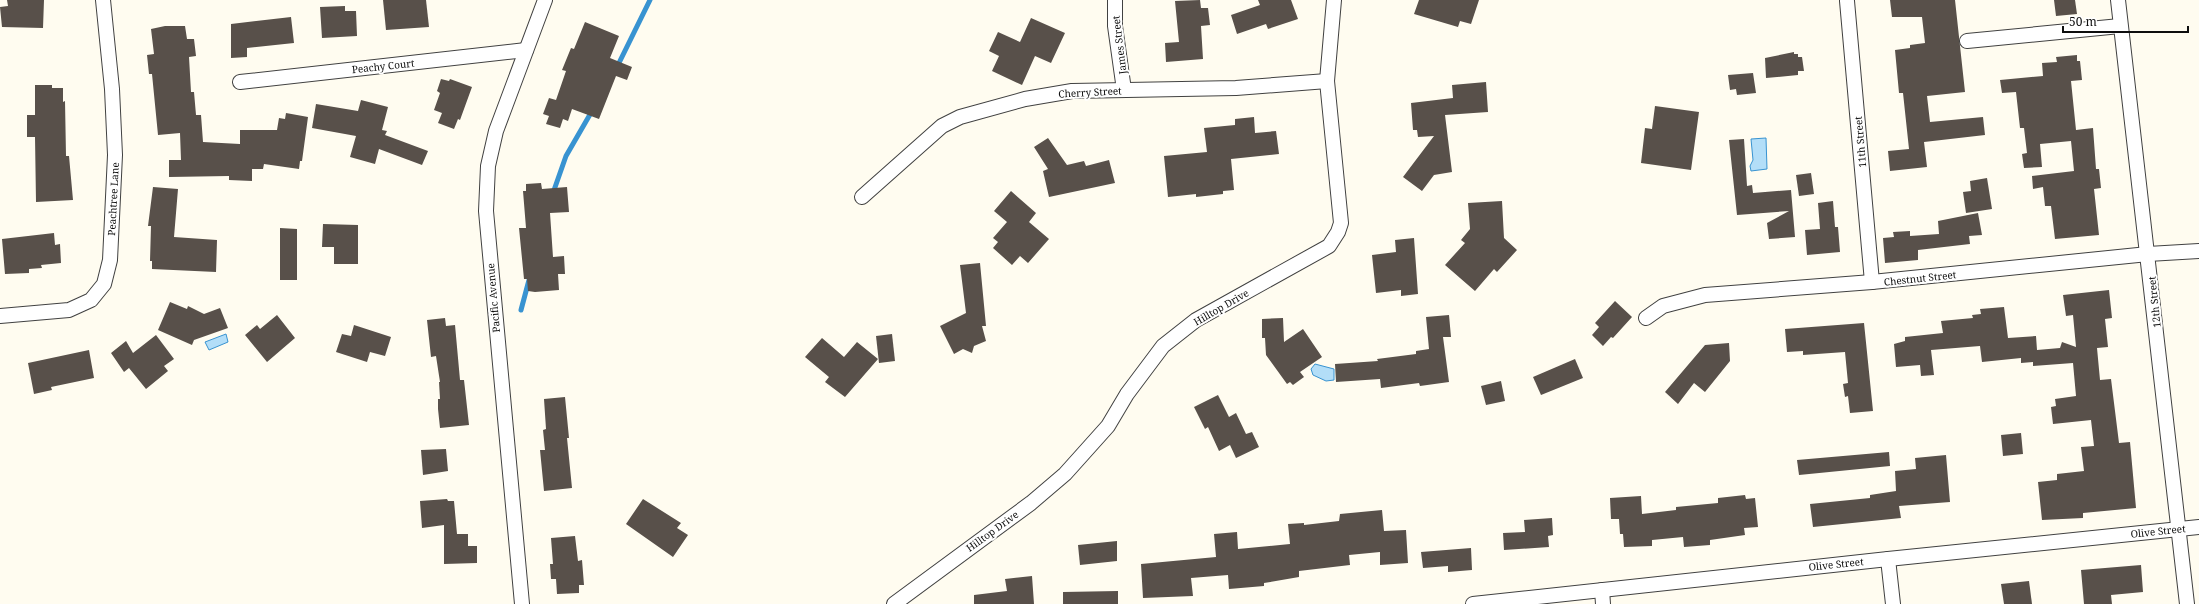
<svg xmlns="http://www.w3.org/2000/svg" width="2199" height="604" font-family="'Noto Serif',serif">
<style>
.water{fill:#b3def8;stroke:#3893d1}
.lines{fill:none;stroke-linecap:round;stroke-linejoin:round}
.stream{stroke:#3893d1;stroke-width:5}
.building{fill:#58504a}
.street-casing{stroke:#414141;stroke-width:16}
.street{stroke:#fff;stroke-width:14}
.labels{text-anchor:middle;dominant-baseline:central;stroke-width:4;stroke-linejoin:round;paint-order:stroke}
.street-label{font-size:10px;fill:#0e0e0e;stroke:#fff}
</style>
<rect width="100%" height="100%" fill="#fffcf0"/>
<g class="water">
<path d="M1766,138L1767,169L1751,171L1750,166L1753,160L1751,139Z"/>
<path d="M226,334L228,342L209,350L205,342Z"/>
<path d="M1315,364L1334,369V380L1326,381L1313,375L1311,369Z"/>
</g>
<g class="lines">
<g class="stream">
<path d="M617,67L650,0"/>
<path d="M553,193L566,156L592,111"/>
<path d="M521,310L529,280"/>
</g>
</g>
<g class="building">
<path d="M7,0H44L43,28L2,27L0,7L8,6Z"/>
<path d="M383,0H426L429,27L386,30Z"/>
<path d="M1200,0L1201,8H1208L1210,25L1201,26L1203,59L1166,62L1165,43L1179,42L1175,1Z"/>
<path d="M1258,0H1291L1298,19L1268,29L1266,24L1237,34L1231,15L1260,5Z"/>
<path d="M1419,0H1479L1471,24L1460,21L1458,27L1414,14Z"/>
<path d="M1890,0H1955L1965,92L1927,96L1930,122L1983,117L1985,135L1924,142L1927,167L1890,171L1888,151L1909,149L1903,93H1899L1895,50L1910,48V45L1925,43L1922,17H1892Z"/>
<path d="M2054,0H2075L2077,14L2056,16Z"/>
<path d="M345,6V11H356L357,36L322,38L320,7Z"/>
<path d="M291,17L294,43L247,48V57L231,58V24Z"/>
<path d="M1031,18L1065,33L1051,63L1035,56L1022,85L992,71L999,56L989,51L998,32L1020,42Z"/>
<path d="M585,22L619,36L610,58L632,67L627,80L616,76L599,119L572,109L568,121L563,119L560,128L546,124L549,116L543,114L549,98L556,100L566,71L562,70L571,48L574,49Z"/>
<path d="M165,26H185L187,39H194L196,56L189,57L191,92H194L196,115H201L203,142L240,144V130H277L279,118L285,119L286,113L308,117L302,161H300L299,169L264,164L263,169H252V181L229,180V176L169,177V160H181L180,133L158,135L152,74H149L147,55L154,54L151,29Z"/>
<path d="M1794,52V54H1798V57H1802L1804,71H1798V75L1766,78L1765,58Z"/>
<path d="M2077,55V61H2080L2082,80L2071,81L2076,130L2093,128L2096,169H2099L2101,188L2094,189L2099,235L2055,239L2051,206H2045L2043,187L2033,189L2032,176L2074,171L2071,141L2040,144L2042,167L2024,168L2022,154L2027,153L2024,128H2020L2016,92L2002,93L2000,80L2043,76L2042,63L2057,62L2056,57Z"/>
<path d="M1753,73L1756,93L1737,95L1736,89L1730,90L1728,75Z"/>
<path d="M441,79L449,81L450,79L472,87L460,120L458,119L454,129L438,123L442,113L434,110L440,93L437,91Z"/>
<path d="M1486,82L1488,112L1445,115L1452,172L1434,175L1422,191L1403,177L1434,136L1418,137L1417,130H1413L1411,103L1453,98L1452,85Z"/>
<path d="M35,85H52V88H63V102L65,101L66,156H69L73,200L36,202L35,137H27V115H35Z"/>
<path d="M361,100L388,107L382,130L387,131L385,135L428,151L422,165L379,149L375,164L350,157L356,136L312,128L316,104L358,111Z"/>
<path d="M1655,106L1699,112L1691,170L1641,163L1645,128L1652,129Z"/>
<path d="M1254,117L1255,133L1276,131L1279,154L1231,159L1234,190L1223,191V194L1196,197V194L1168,197L1164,156L1207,152L1204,128L1235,125V119Z"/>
<path d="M1048,138L1067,165L1084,161L1086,166L1109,160L1115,183L1049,197L1043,171L1048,169L1034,147Z"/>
<path d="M1744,139L1747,186L1752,185L1753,193L1791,190L1795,237L1769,239L1767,223L1789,211L1737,215L1729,140Z"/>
<path d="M1811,173L1814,194L1799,196L1796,175Z"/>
<path d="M1987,178L1992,209L1966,213L1963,192L1971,191L1970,181Z"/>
<path d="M541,183L542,189L567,187L569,212L550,213L553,257L564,256L565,274H558L559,290L535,292L528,291L527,279H524L519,228H526L523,191H526V184Z"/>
<path d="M153,187L178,189L174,237L217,240L216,272L152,269V261H150L151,226H148Z"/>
<path d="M1011,191L1036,213L1029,222L1049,239L1028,263L1020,256L1012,265L993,248L998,242L993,238L1007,222L994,211Z"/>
<path d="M1502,201L1504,238L1517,250L1497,272L1494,269L1475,291L1445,265L1465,243L1461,240L1470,229L1468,203Z"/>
<path d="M1833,201L1835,227H1838L1840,252L1807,255L1805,230L1820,229L1818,203Z"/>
<path d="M1978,213L1982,235L1969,236L1970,244L1918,250V260L1885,263L1883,238L1894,237L1893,232L1910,231V236L1939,234L1938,221Z"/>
<path d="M323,224L358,225V264H334V247H322Z"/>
<path d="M280,228L297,229V280H280Z"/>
<path d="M54,233L55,245L60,244L61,263L41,265L42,268L29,269V273L5,274L2,239Z"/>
<path d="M1414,238L1418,294L1401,296V290L1376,293L1372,255L1396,252L1395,240Z"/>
<path d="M980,263L986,326H982L986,341L974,346L972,353L963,349L954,354L940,326L966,313L960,265Z"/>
<path d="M2109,290L2112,318L2105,319L2108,347L2097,348L2100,380L2111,379L2119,443L2130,442L2136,508L2083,513V518L2042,520L2038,482L2057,480V474L2084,471L2081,447L2094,446L2091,420L2053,424L2051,407L2056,406L2055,399L2076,396L2073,363L2033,366V362L2021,363V358L1982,362L1980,346L1931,350L1934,375L1921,376L1920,365L1896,367L1894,344L1905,341V337L1943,333L1941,321L1973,318L1972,315L1981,314L1980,309L2004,307L2008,338L2036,336L2037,350L2060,348L2062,342L2076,347L2073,315L2066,316L2063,295Z"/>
<path d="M1615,301L1632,317L1613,338L1611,337L1603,346L1592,335L1599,327L1595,323Z"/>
<path d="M170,302L187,309L188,306L204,314L220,308L228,328L194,340L192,345L158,330Z"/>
<path d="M277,315L295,338L267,362L245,335L257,325L260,329Z"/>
<path d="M1449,315L1451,337H1443L1449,382L1420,386L1419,383L1381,388L1380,379L1336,382L1335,364L1378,361L1377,359L1416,354V351L1429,349L1426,317Z"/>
<path d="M445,318L446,326L455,325L460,380H464L469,425L440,428L438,409V399H440L439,382H440L436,356L431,357L427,320Z"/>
<path d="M1283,318L1284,342L1303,329L1322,357L1300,372L1304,377L1293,385L1290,382L1287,384L1266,355L1265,338H1262V319Z"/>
<path d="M1864,323L1873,411L1850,413L1848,396L1845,397L1843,384L1848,383L1845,352L1803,355V351L1787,352L1785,329Z"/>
<path d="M354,325L391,337L385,356L370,352L367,362L336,352L342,334L351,336Z"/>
<path d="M892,334L895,361L879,363L876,336Z"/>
<path d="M156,335L174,359L164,366L168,371L146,389L129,368L124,372L111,353L126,341L133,353Z"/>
<path d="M822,338L844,357L857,342L878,359L845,397L825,382L829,377L805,357Z"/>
<path d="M1729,343L1730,361L1705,392L1694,383L1678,404L1665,392L1705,345Z"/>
<path d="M89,350L94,378L51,387L52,390L34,394L28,363Z"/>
<path d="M1575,359L1583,378L1541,395L1533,377Z"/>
<path d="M1501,381L1505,401L1486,405L1481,386Z"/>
<path d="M1218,395L1229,417L1236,413L1246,434L1252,432L1259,447L1236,458L1230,445L1219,451L1208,427L1205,429L1194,407Z"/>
<path d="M565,397L569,438H567L572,488L544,491L540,450H545L543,430L546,429L544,399Z"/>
<path d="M2021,433L2023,454L2003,456L2001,435Z"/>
<path d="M446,449L448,471L423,475L421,450Z"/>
<path d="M1889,452L1890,466L1799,475L1797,460Z"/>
<path d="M1946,455L1950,502L1899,506L1901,518L1813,527L1810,504L1870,498V495L1896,491L1895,471L1916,469L1915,458Z"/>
<path d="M1745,495L1746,499L1755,498L1758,527L1744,528L1745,535L1710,540V545L1684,547L1683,537L1652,540V546L1624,547L1623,534H1620L1619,519H1611L1610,498L1641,496L1642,514L1676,510V507L1718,503V498Z"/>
<path d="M447,499L448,501H454L457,534H468V546H477V563L444,564V525L422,528L420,501Z"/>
<path d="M643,499L681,523L677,528L688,535L673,557L626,524Z"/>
<path d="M1382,510L1384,531L1406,530L1408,563L1380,565V552L1349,555L1350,565L1299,571V577L1264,583V586L1229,589L1228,575L1191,578L1193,596L1143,598L1141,564L1216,557L1214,534L1237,532L1238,549L1290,544L1288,524L1304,523V525L1339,521L1340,514Z"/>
<path d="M1552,518L1553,535L1548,536L1549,547L1504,550L1503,533L1525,532L1524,520Z"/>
<path d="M575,536L578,561L582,560L584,585H579V593L557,594L556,579H551L550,564H553L551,538Z"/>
<path d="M1117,541V561L1080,565L1078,545Z"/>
<path d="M1471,548L1472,570L1448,572V566L1423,568L1421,552Z"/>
<path d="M2141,565L2143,592L2111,595L2112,604H2084L2081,570Z"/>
<path d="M1032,576L1034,604H974V595L1007,591L1005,579Z"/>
<path d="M2029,581L2032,604H2004L2001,584Z"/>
<path d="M1118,591V604H1063V592Z"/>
</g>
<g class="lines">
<g class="street-casing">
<g id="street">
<path d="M1115,0V26L1124,90"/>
<path d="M2118,0L2187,604"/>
<path d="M1847,1L1872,282"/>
<path d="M1967,41L2120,26"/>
<path d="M240,82L526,50"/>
<path d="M862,197L942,126L960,117L1025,99L1072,91L1236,88L1327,81"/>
<path d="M0,316L69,310L91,300L104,284L110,260L115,155L112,89L103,0"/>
<path d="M1646,318L1663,306L1705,295L1872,282L2148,254L2199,251"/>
<path d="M1888,559L1893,604"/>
<path d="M1602,590L1603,604"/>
<path d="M522,604L486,211L488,166L496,131L545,0"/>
<path d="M894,604L1031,503L1065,474L1108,426L1127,394L1163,346L1196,320L1329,246L1338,232L1341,223L1327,81L1334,0"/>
<path d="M1473,604L1888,559L2199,527"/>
</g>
</g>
<use href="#street" class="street"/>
</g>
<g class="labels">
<g class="street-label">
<text transform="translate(1119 45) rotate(-97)">James Street</text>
<text transform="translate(383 66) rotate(-6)">Peachy Court</text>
<text transform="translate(1090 92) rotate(-3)">Cherry Street</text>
<text transform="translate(1860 142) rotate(-95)">11th Street</text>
<text transform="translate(113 199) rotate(-87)">Peachtree Lane</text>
<text transform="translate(1920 278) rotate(-6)">Chestnut Street</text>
<text transform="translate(493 298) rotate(-95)">Pacific Avenue</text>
<text transform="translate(2154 302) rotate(-96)">12th Street</text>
<text transform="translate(1221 307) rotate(-30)">Hilltop Drive</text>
<text transform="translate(992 531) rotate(-36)">Hilltop Drive</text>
<text transform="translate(2158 531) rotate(-6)">Olive Street</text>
<text transform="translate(1836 564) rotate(-6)">Olive Street</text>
</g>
</g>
<path d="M2063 26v6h125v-6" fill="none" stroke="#0e0e0e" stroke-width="2"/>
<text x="2069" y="26" font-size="12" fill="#0e0e0e" stroke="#ffffff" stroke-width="3" paint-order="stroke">50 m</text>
</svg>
